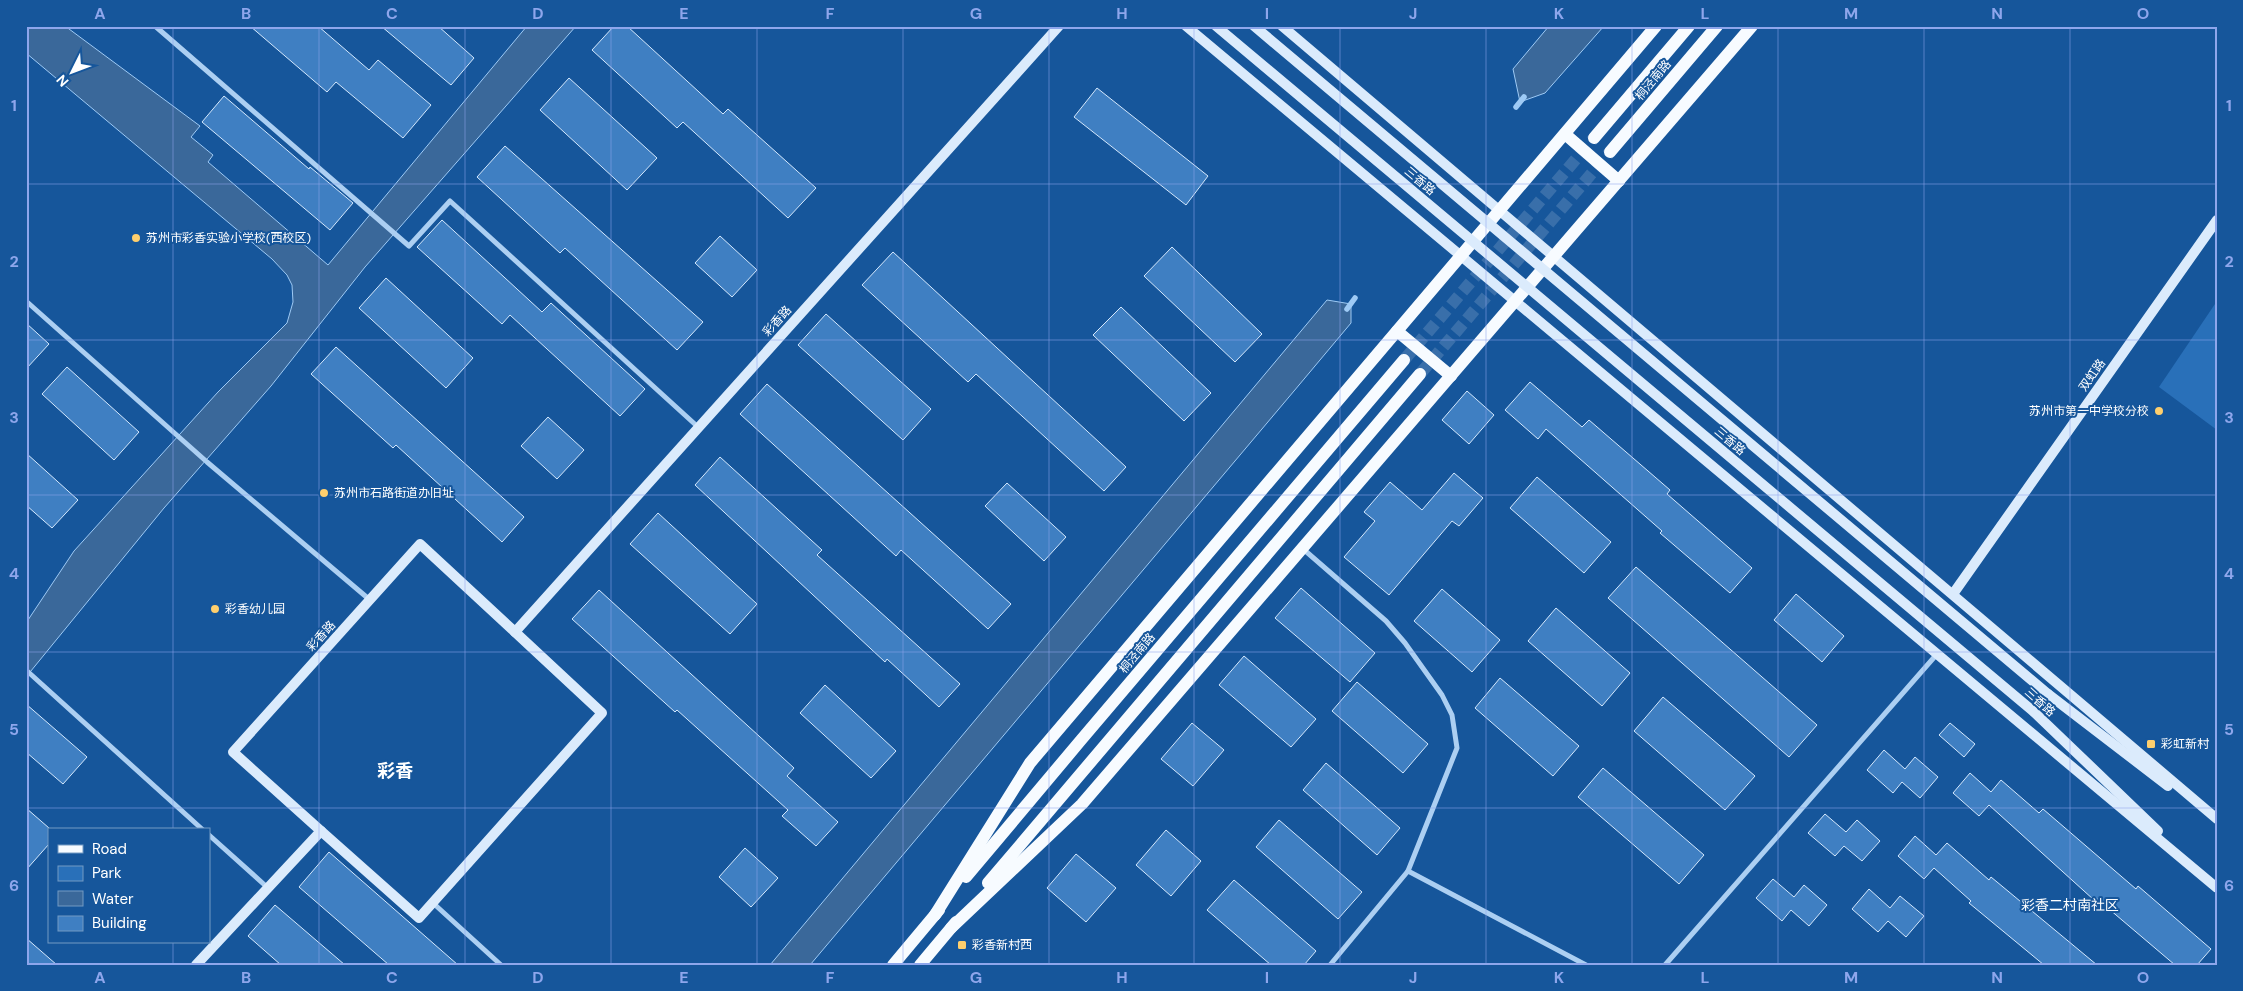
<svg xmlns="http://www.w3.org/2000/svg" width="2243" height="991" font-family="'DM Sans','Noto Sans SC',sans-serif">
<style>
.green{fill:#2970b9}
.water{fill:#3a689a;stroke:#9ecaf5}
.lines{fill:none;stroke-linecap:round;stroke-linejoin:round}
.stream{stroke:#9ecaf5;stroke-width:5.5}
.building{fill:#3f7fc2;stroke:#d4e8fd}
.primary-tunnel{stroke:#396faa;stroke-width:12;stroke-dasharray:12 6;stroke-linecap:butt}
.street{stroke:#accff2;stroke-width:5}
.secondary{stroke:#dbebfc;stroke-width:10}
.primary{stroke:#f7fbff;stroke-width:12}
.secondary-bridge{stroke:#dbebfc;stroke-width:10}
.grid{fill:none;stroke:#8ea6ec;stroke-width:1;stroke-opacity:0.55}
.poi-dot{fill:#ffcf6d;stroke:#16569b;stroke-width:2}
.labels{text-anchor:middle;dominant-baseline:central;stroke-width:4;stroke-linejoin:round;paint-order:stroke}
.street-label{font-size:12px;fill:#fff;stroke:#16569b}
.poi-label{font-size:12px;fill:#fff;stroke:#16569b;text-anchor:start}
.neighbourhood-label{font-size:14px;fill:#fff;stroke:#16569b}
.district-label{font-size:18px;font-weight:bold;fill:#fff;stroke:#16569b}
.neatline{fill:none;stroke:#8ea6ec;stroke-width:2}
.grid-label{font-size:16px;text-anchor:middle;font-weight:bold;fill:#8ea6ec}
</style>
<rect width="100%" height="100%" fill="#16569b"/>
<path class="green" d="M2217,301V430L2159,387Z"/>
<g class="water">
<path d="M26,26H65L200,126L191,137L213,155L208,162L328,265L527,26H576L365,267L271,386L164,508L26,677V623L74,551L218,392L287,323L293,302L292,285L287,275L272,259L26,53Z"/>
<path d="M1549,26H1604L1545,93L1520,102L1513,69Z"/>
<path d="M1327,300L1351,304V323L1294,391L810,965H770Z"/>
</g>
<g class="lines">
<g class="stream">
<path d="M1516,107L1524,97"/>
<path d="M1347,309L1355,298"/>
</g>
</g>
<g class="building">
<path d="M250,26H318L369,70L378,60L431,105L403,138L336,82L327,92Z"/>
<path d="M381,26H438L474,58L451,85Z"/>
<path d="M614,26H627L723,114L728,109L816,188L788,218L683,122L677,128L592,50Z"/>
<path d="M569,78L657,158L627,190L540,110Z"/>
<path d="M1097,88L1208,176L1186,205L1074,117Z"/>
<path d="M224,96L309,169L310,167L353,203L330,230L202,122Z"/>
<path d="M505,146L703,322L677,350L565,248L560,253L477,177Z"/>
<path d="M442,220L542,312L551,303L645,389L620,416L510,315L502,324L417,247Z"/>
<path d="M720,236L757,270L732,297L695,263Z"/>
<path d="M1172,247L1262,334L1235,362L1144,276Z"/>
<path d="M893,252L1126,467L1104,491L976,374L968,382L862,285Z"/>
<path d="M386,278L473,358L446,388L359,308Z"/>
<path d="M1121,307L1211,393L1184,421L1093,335Z"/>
<path d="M826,314L931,409L903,440L798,345Z"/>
<path d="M26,323L49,344L26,369Z"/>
<path d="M336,347L524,517L502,542L396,445L393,448L311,374Z"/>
<path d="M67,367L139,432L114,460L42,394Z"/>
<path d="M1530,382L1582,427L1589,420L1670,490L1667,494L1752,568L1730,593L1660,533L1662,531L1546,429L1538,439L1505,410Z"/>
<path d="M767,384L1011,604L988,629L901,550L896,556L740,414Z"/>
<path d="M1467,391L1494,415L1469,444L1442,420Z"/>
<path d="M548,417L584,450L557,479L521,446Z"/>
<path d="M26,453L78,500L52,528L26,505Z"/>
<path d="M720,457L822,550L817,555L960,684L939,707L887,659L885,662L695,485Z"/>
<path d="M1454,473L1483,498L1459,526L1452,521L1389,595L1344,557L1375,521L1364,512L1390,482L1422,510Z"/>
<path d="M1537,477L1611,542L1584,573L1510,508Z"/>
<path d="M1007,483L1066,537L1044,561L985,506Z"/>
<path d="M658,513L757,604L730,634L630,544Z"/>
<path d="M1636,567L1817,725L1789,757L1608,598Z"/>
<path d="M1301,588L1375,653L1350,682L1275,618Z"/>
<path d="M1442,589L1500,640L1472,672L1414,621Z"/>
<path d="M599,590L794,768L787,776L838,822L816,846L782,816L788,810L677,710L675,712L572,619Z"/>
<path d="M1796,594L1844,636L1822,662L1774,620Z"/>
<path d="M1556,608L1630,673L1602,706L1528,641Z"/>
<path d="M1244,656L1316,719L1291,747L1219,685Z"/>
<path d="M1500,678L1579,746L1553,776L1475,708Z"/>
<path d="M1357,682L1428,744L1403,773L1332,711Z"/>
<path d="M825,685L896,751L871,778L800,713Z"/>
<path d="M1663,697L1755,776L1725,810L1634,731Z"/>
<path d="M26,704L87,757L63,784L26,752Z"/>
<path d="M1192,723L1224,750L1193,786L1161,759Z"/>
<path d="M1950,723L1975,744L1964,757L1939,735Z"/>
<path d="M1884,750L1905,769L1915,757L1938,777L1920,798L1902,782L1893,793L1867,770Z"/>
<path d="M1326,763L1400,828L1377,855L1303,790Z"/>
<path d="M1603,768L1704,855L1679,884L1578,797Z"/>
<path d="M1970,773L1991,792L2001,780L2039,813L2043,809L2136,889L2138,886L2211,949L2197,965H2175L2096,898L2094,900L1989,805L1979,816L1953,793Z"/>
<path d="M26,808L49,828V844L26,870Z"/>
<path d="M1825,814L1846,832L1857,820L1880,841L1862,861L1844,846L1835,856L1808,833Z"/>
<path d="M1279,820L1362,892L1338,919L1256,847Z"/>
<path d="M1166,830L1201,861L1171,896L1136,865Z"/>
<path d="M1915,836L1936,855L1947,843L1989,880L1991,877L2097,965H2044L1969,903L1971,901L1934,868L1924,879L1898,856Z"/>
<path d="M745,848L778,878L751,907L719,877Z"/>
<path d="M329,852L458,965H389L299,887Z"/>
<path d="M1076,854L1116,888L1086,922L1047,888Z"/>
<path d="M1773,879L1794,897L1804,885L1827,905L1809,926L1791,910L1782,921L1756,898Z"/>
<path d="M1234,880L1316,951L1304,965H1271L1207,910Z"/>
<path d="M1869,889L1890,908L1900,896L1924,916L1906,937L1888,921L1878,932L1852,909Z"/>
<path d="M275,905L345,965H281L248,936Z"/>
<path d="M26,938L57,965H26Z"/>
</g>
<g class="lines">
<g class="primary-tunnel">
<path d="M1404,360L1594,138"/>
<path d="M1420,374L1610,152"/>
</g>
<g class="street">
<path d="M155,26L409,246L450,201L698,427"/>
<path d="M26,301L207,462L370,600"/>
<path d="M1302,548L1386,621L1405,643L1442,695L1452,715L1457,748L1408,871L1330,965"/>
<path d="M26,670L203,830"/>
<path d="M209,835L268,888"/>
<path d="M1408,871L1586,965"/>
<path d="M433,903L501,965"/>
<path d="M1665,965L1937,654"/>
</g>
<g class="secondary">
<path d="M1186,26L2217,888"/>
<path d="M1282,26L2217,819"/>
<path d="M1953,594L2217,220"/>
<path d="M2048,694L2168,786"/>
<path d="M2034,712L2158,831"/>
<path d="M321,831L419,918L602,713L515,632"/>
<path d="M196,965L321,831L233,752L420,544L515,632L1059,26"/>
</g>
<g class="primary">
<path d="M1565,134L1619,181"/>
<path d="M1594,138L1689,26"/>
<path d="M1610,152L1717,26"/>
<path d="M1397,331L1451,376"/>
<path d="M966,877L1081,740L1404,360"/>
<path d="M988,883L1420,374"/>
<path d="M935,915L1030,763L1656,26"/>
<path d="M951,928L1082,804L1752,26"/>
<path d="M893,965L939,910"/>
<path d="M920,965L956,922"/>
</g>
<g class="secondary-bridge">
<path d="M1216,26L2034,712"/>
<path d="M1254,26L2048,694"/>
</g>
</g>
<path class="grid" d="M173,26V830M319,26V965M465,26V965M611,26V965M757,26V965M903,26V965M1049,26V965M1194,26V965M1340,26V965M1486,26V965M1632,26V965M1778,26V965M1924,26V965M2070,26V965M26,184H2217M26,340H2217M26,495H2217M26,652H2217M26,808H2217M173,942V965"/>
<g class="poi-dot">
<circle cx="136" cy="238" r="5"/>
<circle cx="2159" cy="411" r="5"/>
<circle cx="324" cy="493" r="5"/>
<circle cx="215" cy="609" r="5"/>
<rect x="2146" y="739" width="10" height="10" rx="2.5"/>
<rect x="957" y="940" width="10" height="10" rx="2.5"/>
</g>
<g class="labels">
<g class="street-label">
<text transform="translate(1653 80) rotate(-50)">桐泾南路</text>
<text transform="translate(1420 181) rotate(40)">三香路</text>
<text transform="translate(777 321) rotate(-48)">彩香路</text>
<text transform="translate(2092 375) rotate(-55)">双虹路</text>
<text transform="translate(1730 441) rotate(40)">三香路</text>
<text transform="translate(321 636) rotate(-48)">彩香路</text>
<text transform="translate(1137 653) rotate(-50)">桐泾南路</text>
<text transform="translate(2040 702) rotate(42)">三香路</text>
</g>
<g class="poi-label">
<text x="146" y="238">苏州市彩香实验小学校(西校区)</text>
<text x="2149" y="411" text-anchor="end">苏州市第一中学校分校</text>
<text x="334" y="493">苏州市石路街道办旧址</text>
<text x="225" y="609">彩香幼儿园</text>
<text x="2161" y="744">彩虹新村</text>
<text x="972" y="945">彩香新村西</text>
</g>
<g class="neighbourhood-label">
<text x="2070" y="905">彩香二村南社区</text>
</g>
<g class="district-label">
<text x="395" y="771">彩香</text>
</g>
</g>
<rect width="2243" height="991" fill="none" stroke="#16569b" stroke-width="55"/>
<rect x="48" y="828" width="162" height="115" fill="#16569b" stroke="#739ac3"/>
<rect x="58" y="845" width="25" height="8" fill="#f7fbff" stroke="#739ac3"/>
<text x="92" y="854" font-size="15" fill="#ffffff">Road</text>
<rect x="58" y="866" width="25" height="15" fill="#2970b9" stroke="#739ac3"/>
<text x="92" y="878" font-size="15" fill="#ffffff">Park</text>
<rect x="58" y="891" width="25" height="15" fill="#3a689a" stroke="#739ac3"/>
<text x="92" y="904" font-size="15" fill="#ffffff">Water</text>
<rect x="58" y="916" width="25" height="15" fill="#3f7fc2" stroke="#739ac3"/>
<text x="92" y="928" font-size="15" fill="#ffffff">Building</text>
<g transform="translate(72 72) rotate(228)" stroke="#16569b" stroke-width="4" paint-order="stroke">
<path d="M0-4L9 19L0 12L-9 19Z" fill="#ffffff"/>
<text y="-8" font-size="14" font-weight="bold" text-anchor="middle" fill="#ffffff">N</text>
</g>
<rect x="28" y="28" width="2188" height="936" class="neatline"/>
<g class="grid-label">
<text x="100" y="19">A</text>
<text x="246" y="19">B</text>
<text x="392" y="19">C</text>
<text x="538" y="19">D</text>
<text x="684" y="19">E</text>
<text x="830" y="19">F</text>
<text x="976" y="19">G</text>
<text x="1122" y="19">H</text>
<text x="1267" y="19">I</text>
<text x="1413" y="19">J</text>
<text x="1559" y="19">K</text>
<text x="1705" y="19">L</text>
<text x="1851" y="19">M</text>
<text x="1997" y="19">N</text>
<text x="2143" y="19">O</text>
<text x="14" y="111">1</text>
<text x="2229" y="111">1</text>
<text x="14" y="267">2</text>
<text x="2229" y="267">2</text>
<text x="14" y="423">3</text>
<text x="2229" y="423">3</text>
<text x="14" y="579">4</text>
<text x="2229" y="579">4</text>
<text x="14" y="735">5</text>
<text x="2229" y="735">5</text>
<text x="14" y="891">6</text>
<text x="2229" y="891">6</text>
<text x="100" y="983">A</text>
<text x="246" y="983">B</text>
<text x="392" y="983">C</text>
<text x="538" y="983">D</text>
<text x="684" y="983">E</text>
<text x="830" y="983">F</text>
<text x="976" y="983">G</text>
<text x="1122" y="983">H</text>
<text x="1267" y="983">I</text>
<text x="1413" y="983">J</text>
<text x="1559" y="983">K</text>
<text x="1705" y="983">L</text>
<text x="1851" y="983">M</text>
<text x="1997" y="983">N</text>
<text x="2143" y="983">O</text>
</g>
</svg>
